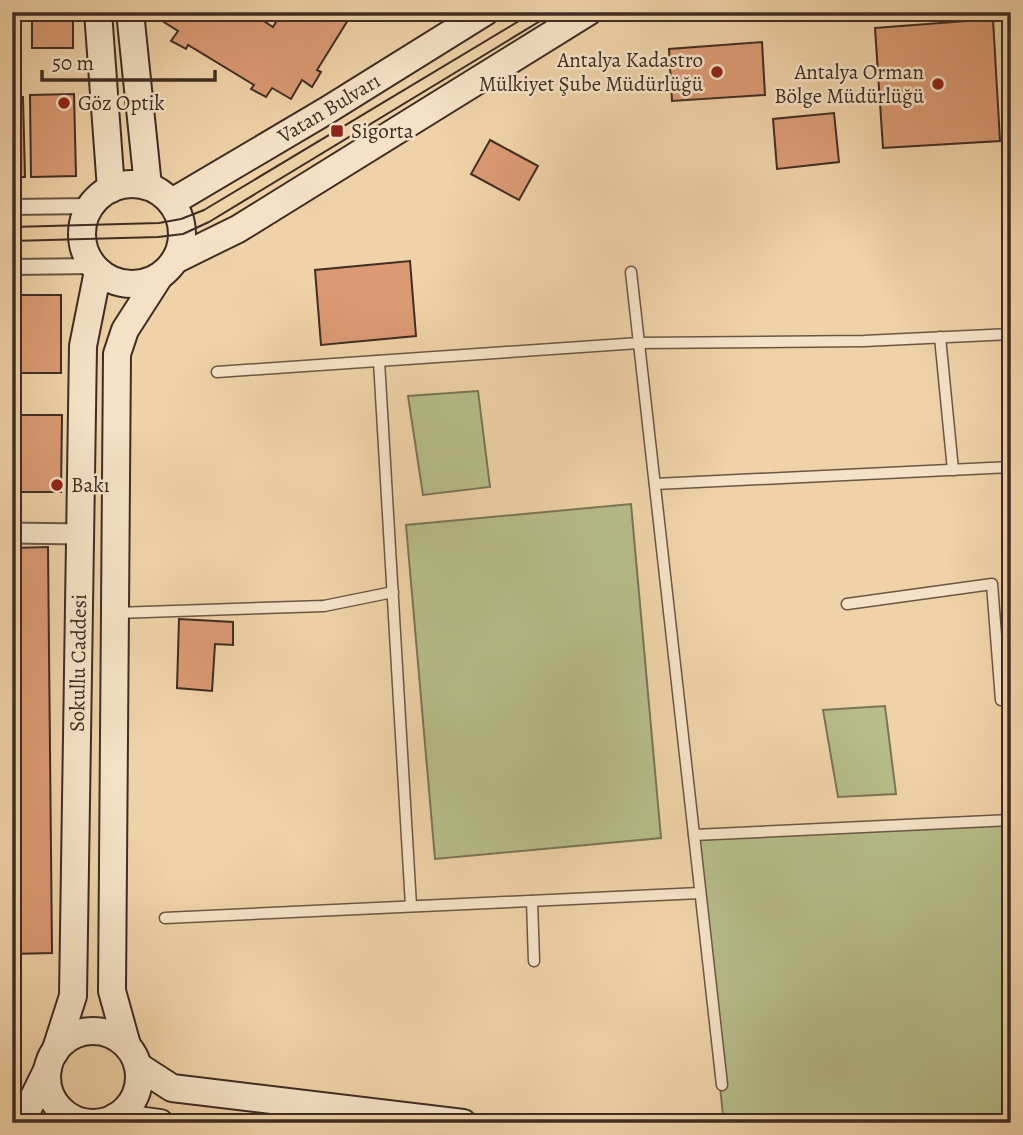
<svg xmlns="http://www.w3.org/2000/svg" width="1023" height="1135" font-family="Alegreya,serif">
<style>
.green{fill:#b6bd89;stroke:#7a7557;stroke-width:2}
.building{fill:#db9a73;stroke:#3f2d25;stroke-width:2}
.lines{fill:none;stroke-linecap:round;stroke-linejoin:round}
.service-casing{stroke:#6b5646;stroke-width:13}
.pedestrian-casing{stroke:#6b5646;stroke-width:18}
.minor-casing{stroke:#6b5646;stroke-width:23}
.secondary-casing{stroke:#3f2d25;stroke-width:30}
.service{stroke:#f5e2c6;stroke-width:10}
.pedestrian{stroke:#f5e2c6;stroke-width:14}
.minor{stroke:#f5e2c6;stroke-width:19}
.secondary{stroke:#f5e2c6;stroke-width:26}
.tram{stroke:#3f2d25;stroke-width:2}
.poi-dot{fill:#8f2418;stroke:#f5e2c6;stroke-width:2.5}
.labels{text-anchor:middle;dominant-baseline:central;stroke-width:5;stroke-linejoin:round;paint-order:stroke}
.poi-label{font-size:21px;fill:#3f2d25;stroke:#f5e2c6;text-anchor:start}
.street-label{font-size:21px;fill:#3f2d25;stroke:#f5e2c6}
</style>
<rect width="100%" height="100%" fill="#efd2a7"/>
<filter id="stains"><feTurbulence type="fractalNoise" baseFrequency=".00286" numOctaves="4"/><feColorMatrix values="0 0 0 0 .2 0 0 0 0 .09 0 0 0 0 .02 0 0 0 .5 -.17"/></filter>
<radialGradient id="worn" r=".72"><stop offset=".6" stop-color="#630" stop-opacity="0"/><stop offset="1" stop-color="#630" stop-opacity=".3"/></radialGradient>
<g class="green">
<path d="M478,391L490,487L423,495L408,396Z"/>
<path d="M631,504L661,838L435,859L406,525Z"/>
<path d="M885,706L896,794L838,797L823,710Z"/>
<path d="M1011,820V1123H874L723,1115L694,835Z"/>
</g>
<g class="building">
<path d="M12,12H14L15,38H12Z"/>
<rect x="32" y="12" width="41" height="36"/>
<path d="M163,12H250L273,27L282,12H353L317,70L321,72L312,87L302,80L291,99L272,88L266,97L251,89L254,85L188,45L186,49L171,41L178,31L159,19Z"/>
<path d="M993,19L1000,141L883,148L875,28Z"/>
<path d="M762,42L765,95L672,101L669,49Z"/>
<path d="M74,94L76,176L31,177L30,95Z"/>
<path d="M12,97H23L25,177H12Z"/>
<path d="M834,113L839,162L777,169L773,119Z"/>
<path d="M490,140L538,166L519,200L471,174Z"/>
<path d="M410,261L416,336L321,345L315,270Z"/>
<rect x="12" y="295" width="49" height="78"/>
<path d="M12,415H62L61,492H12Z"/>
<path d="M48,547L52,953L12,954V548Z"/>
<path d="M179,619L233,622V645L215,644L212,691L177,688Z"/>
</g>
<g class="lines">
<g class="service-casing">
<g id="service">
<path d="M631,272L722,1085"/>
<path d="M940,337L953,470"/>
<path d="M379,361L411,906"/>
<path d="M217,372L639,343L864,341L1011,334"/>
<path d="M655,484L1011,467"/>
<path d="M847,604L992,584L1001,700L1011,699"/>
<path d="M116,613L324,606L393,592"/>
<path d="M694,835L1011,820"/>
<path d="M532,901L534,961"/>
<path d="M165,918L700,893"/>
</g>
</g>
<g class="pedestrian-casing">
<g id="pedestrian">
<path d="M12,207L91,206"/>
<path d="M12,267L93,266"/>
</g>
</g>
<g class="minor-casing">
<path id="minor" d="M12,533L80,534"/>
</g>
<g class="secondary-casing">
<g id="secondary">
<path d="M98,12L111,189"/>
<path d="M130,12L148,186"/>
<circle cx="132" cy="234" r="50"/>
<path d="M172,202L326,111L485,12"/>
<path d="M177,259L238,229L588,12"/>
<circle cx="93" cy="1077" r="46"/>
<path d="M127,1045L112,991L117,354L125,330L159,277"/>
<path d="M55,1052L73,996L83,346L98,271"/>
<path d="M138,1066L172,1088L463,1123"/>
<path d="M115,1117L160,1123"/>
<path d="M21,1123L48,1068"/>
</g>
</g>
<use href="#service" class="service"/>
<use href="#pedestrian" class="pedestrian"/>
<use href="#minor" class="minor"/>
<use href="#secondary" class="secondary"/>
<g class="tram">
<path d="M12,227L159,223L181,219L204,210L534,12"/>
<path d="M12,241L158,237L183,234L209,222L555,12"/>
</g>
</g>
<g class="poi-dot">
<circle cx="717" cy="72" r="7"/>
<circle cx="938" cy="84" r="7"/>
<circle cx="64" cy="103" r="7"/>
<rect x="330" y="124" width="14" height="14" rx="3.5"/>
<circle cx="57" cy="485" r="7"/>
</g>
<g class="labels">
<g class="poi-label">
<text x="703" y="60" text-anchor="end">Antalya Kadastro<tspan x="703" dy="24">Mülkiyet Şube Müdürlüğü</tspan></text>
<text x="924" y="72" text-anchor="end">Antalya Orman<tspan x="924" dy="24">Bölge Müdürlüğü</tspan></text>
<text x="78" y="103">Göz Optik</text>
<text x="351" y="131">Sigorta</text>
<text x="71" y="485">Bakı</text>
</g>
<g class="street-label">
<text transform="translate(329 108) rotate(-31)">Vatan Bulvarı</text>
<text transform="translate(78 663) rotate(-89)">Sokullu Caddesi</text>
</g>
</g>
<rect width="1023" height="1135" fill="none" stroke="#efd2a7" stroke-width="42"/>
<rect x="14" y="14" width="995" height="1107" fill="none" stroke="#3f2d25" stroke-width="3.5"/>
<rect x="21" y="21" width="981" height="1093" fill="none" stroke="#3f2d25" stroke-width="2"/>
<path d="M42 70v10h173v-10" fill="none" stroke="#3f2d25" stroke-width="3.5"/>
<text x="52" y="70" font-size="21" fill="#3f2d25" stroke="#f5e2c6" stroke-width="5" paint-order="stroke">50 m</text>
<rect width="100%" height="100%" filter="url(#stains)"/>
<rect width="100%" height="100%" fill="url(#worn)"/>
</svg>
